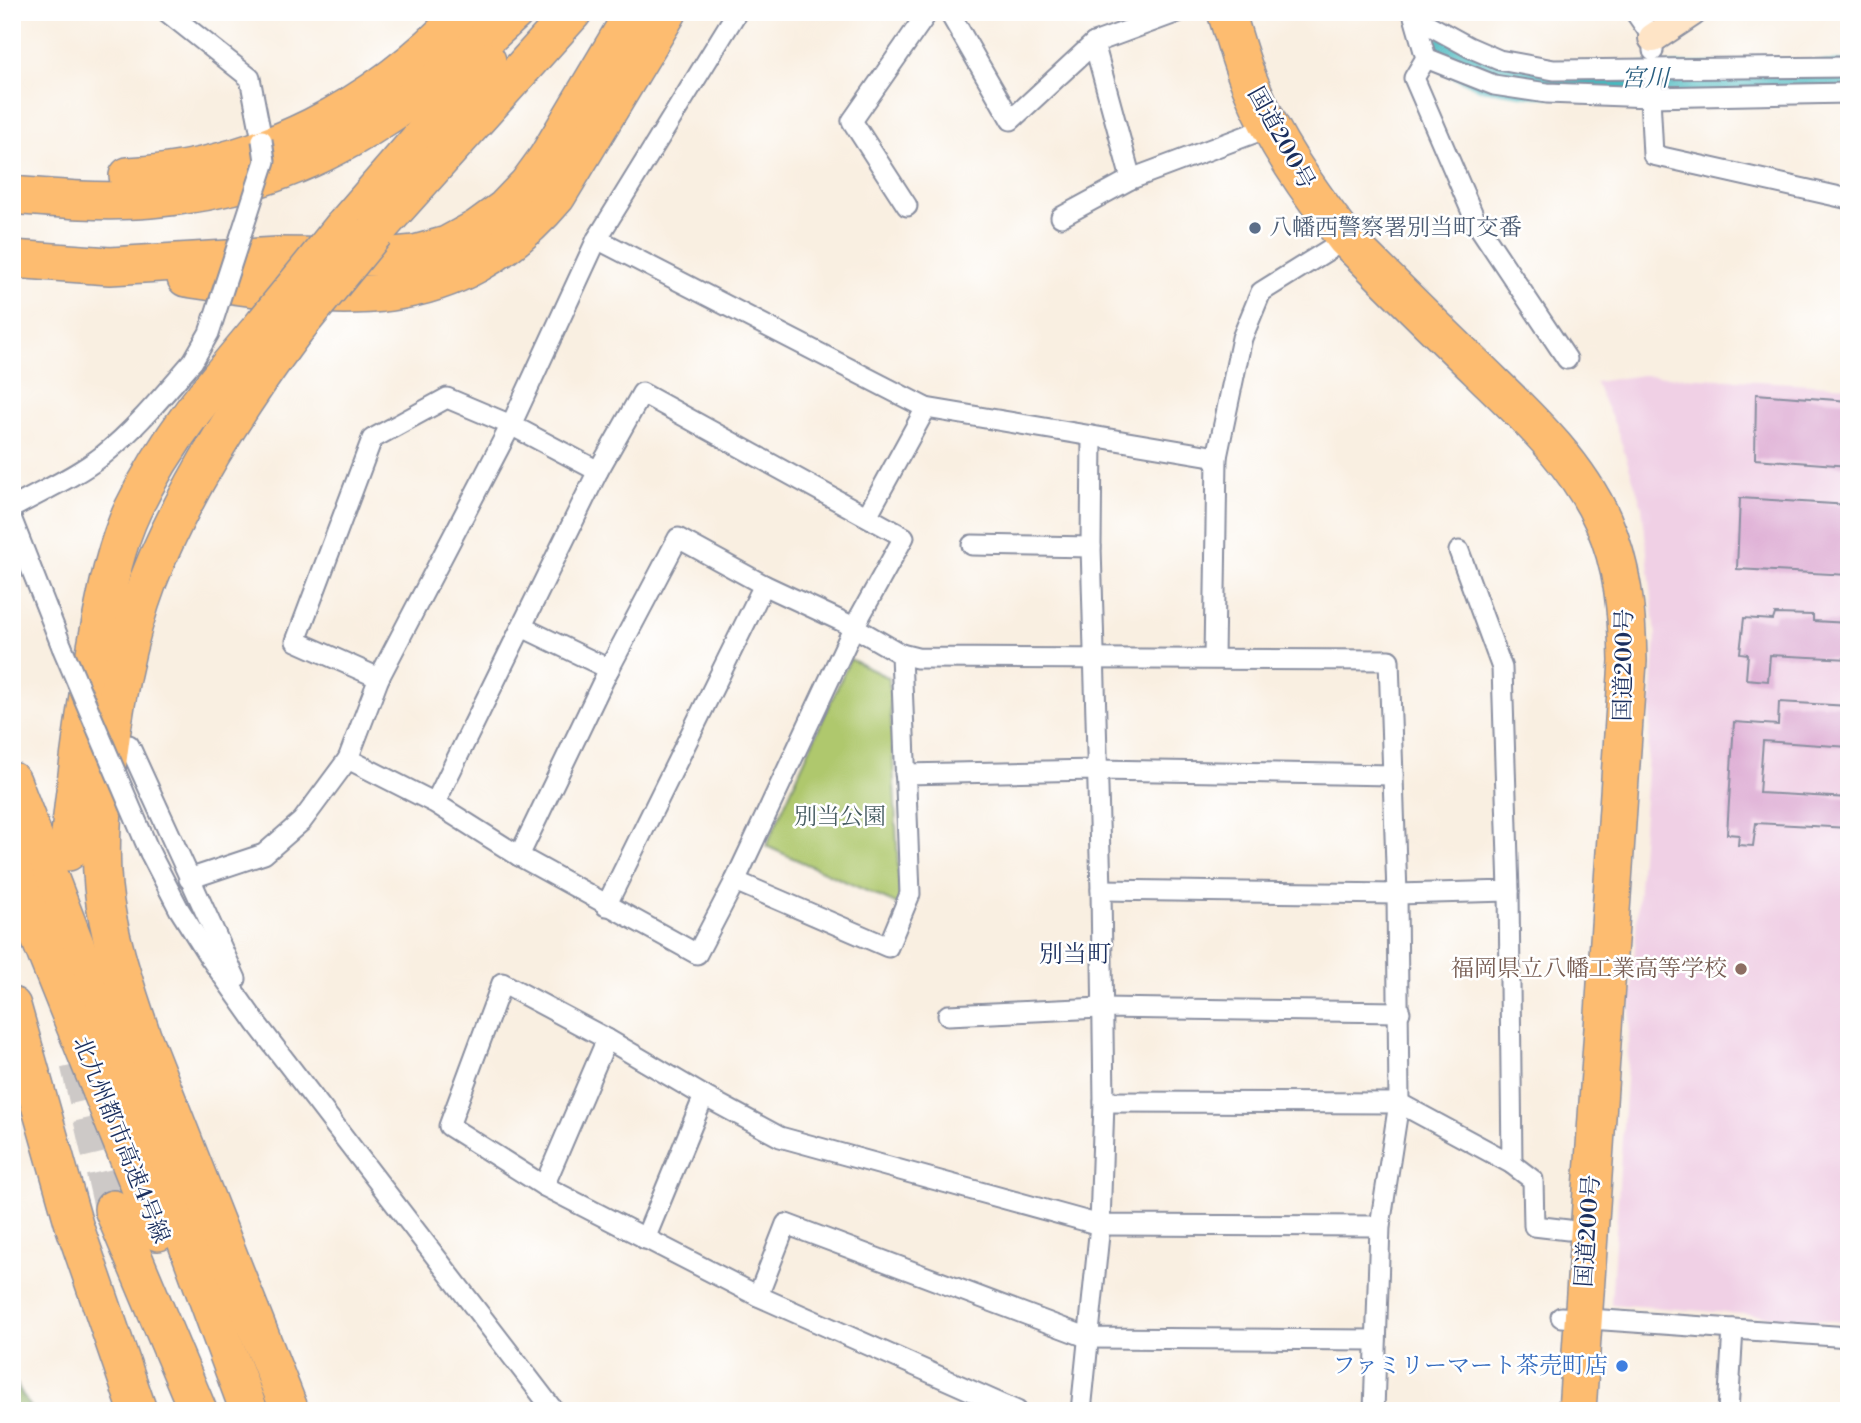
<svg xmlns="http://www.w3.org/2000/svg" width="1861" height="1423" font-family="'Libre Bodoni','Noto Serif JP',serif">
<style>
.built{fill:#f0d0e5}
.green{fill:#afc86d;stroke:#657c66;stroke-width:2}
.forest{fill:#8bac60;stroke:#536e5f;stroke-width:2}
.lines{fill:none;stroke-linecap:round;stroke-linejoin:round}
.river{stroke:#49b9bf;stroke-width:37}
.building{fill:#deadd4}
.highway-tunnel{stroke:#cdc9c7;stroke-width:37;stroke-dasharray:37 18;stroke-linecap:butt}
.street-casing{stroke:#8a8fa0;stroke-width:23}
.secondary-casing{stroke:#8a8fa0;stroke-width:32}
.highway-casing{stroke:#8a8fa0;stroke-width:40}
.street{stroke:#fff;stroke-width:19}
.secondary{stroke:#fee4c6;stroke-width:28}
.highway{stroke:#fdbc70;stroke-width:37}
.street-bridge-casing{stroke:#8a8fa0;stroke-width:23;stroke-linecap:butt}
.highway-bridge-casing{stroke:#8a8fa0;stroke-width:40;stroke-linecap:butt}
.street-bridge{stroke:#fff;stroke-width:19}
.highway-bridge{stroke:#fdbc70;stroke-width:37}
.service-dot{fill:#5c6f8a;stroke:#fff;stroke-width:2.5}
.education-dot{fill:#8d6e63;stroke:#fff;stroke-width:2.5}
.shop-dot{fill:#3f7fe0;stroke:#fff;stroke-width:2.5}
.labels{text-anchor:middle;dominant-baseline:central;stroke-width:5;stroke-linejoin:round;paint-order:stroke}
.street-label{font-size:23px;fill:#1b2f5e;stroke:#fff}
.service-label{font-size:23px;fill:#4e5e75;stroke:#fff;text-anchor:start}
.park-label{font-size:23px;fill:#475d62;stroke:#fff}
.education-label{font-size:23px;fill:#785e54;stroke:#fff;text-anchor:end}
.shop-label{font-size:23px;fill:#366cbe;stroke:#fff;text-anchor:end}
.water-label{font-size:24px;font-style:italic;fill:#2b5f80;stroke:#fff}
.neighbourhood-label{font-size:24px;fill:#1b2f5e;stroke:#fff}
</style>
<rect width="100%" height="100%" fill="#fff"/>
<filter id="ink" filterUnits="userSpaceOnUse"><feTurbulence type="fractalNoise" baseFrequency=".0143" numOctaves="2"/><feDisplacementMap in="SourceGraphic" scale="14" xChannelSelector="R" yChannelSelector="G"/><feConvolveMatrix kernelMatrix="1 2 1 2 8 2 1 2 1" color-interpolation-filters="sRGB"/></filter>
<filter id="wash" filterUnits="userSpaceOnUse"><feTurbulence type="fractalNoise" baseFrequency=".00686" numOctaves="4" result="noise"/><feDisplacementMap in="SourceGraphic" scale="28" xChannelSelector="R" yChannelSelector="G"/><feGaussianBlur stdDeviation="1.57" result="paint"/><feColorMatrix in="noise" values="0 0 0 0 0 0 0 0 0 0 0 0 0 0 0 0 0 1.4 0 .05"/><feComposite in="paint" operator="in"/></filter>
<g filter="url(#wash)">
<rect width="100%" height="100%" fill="#f9efe1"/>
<path class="built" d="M1642,375L1849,386V1322L1611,1304L1656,634L1642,506L1616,427L1595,382Z"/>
<path class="green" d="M850,659L889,678L900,906L766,846Z"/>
<path class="forest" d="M12,1376L32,1411H12Z"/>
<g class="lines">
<path class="river" d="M1446,54L1484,72L1531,79L1630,82L1849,79"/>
</g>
<g id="blocks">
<g class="building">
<path d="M1756,394L1849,401V466L1755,459Z"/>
<path d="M1740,498L1849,505V575L1737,569Z"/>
<path d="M1775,614L1813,615V621L1849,623V659L1770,655L1768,681L1746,679L1748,654L1740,653L1744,618L1773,620Z"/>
<path d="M1779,702L1849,706V747L1763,741L1759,793L1849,798V828L1756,823L1753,846L1738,845L1739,835L1727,834L1734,722L1778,725Z"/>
</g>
</g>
</g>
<g filter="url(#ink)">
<use href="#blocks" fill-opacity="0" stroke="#8a8fa0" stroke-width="2"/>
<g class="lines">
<path class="highway-tunnel" d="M79,1064L113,1209"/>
<g class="street-casing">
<g id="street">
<path d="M167,12L250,78L262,140"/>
<path d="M949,12L1011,120L1094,43L1131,179L1061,217"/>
<path d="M1635,12L1653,38V51"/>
<path d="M1413,13L1426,58L1414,78L1477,224L1567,359"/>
<path d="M1416,18L1469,47L1499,60L1554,70L1849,67"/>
<path d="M1094,43L1178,12"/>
<path d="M1426,58L1494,85L1547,93L1650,97L1849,93"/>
<path d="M1653,84L1650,97L1653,155L1849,199"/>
<path d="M1131,179L1270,127"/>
<path d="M907,206L852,121L928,12"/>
<path d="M597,239L926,408L1217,457"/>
<path d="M12,508C42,491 75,477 102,456C136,429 164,394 193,361"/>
<path d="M867,516L926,408"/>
<path d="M12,520L62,647"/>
<path d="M972,545L1091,547"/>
<path d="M522,627L609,669"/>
<path d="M901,654L917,658L1389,660L1397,894L1399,1103L1380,1226L1374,1411"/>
<path d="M1214,658L1217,457L1242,338L1261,292L1346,239"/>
<path d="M379,678L296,641L372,439L447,398L511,425L598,471"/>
<path d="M129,745L236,979"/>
<path d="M348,759L435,803L519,856L697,954L735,881L854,627L904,537L642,393L598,471L435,803"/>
<path d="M905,774L1096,770L1393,775"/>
<path d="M150,853L179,909L208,955L257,1024L554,1411"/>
<path d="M519,856L609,669L678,538L764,585L854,627L901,654L910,894L888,947L735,881"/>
<path d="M189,879L264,854L302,821L348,759L379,678L511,425L597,239L737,12"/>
<path d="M1101,890L1397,894L1509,891L1502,668L1459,551"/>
<path d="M1509,891L1512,1164"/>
<path d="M606,906L764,585"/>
<path d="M948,1015L1101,1008L1400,1012"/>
<path d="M1104,1102L1399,1103L1512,1164L1533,1180L1534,1226L1568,1230"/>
<path d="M544,1186L607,1039"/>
<path d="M645,1239L704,1096"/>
<path d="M758,1296L786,1224L1089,1338L1376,1340"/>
<path d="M1561,1317L1849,1337"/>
<path d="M1017,1411L758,1296L544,1186L449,1126L502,983L607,1039L704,1096L780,1137L1100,1225L1380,1226"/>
<path d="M1081,1411L1100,1225L1104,1102L1101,890L1091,547L1092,436"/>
<path d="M1728,1411L1733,1329"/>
</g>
</g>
<g class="secondary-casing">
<path id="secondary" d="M1653,38L1692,12"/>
</g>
<g class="highway-casing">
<g id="highway">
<path d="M1226,12C1234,36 1240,61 1250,84C1273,141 1309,192 1346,239C1390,283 1434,327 1479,370C1525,415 1576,461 1603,521C1623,566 1627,612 1628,661L1577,1411"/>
<path d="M128,176C259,169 376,107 465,12"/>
<path d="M12,195C58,199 104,203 150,199C304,187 405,114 515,12"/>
<path d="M343,227L487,61"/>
<path d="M375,232L573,12"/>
<path d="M12,259L110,266L278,256L383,257L415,254L447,245L478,228L504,209L528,184L547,158L634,12"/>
<path d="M186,278C332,300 451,322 557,196L668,12"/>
<path d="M12,781L104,1019L249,1411"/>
<path d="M68,852C76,778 85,704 99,631C107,591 115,547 133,509C167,438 214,383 264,324"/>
<path d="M12,869L158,1232"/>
<path d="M12,1006L74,1225L138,1411"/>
<path d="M113,1209L198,1411"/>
<path d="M290,1411L142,1036C126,988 108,938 103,887C99,845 103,802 108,760C116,692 130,621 157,559C193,477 241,402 294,331"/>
</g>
</g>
<use href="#street" class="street"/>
<use href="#secondary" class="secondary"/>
<use href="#highway" class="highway"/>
<g class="street-bridge-casing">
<g id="street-bridge">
<path d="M193,361L209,333L265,161L262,140"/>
<path d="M62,647L150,853"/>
</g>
</g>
<g class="highway-bridge-casing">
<g id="highway-bridge">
<path d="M264,324L343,227"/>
<path d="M294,331L375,232"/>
</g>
</g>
<use href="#street-bridge" class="street-bridge"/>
<use href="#highway-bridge" class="highway-bridge"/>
</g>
</g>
<circle class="service-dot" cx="1255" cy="228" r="7"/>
<circle class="education-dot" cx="1741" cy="969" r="7"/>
<circle class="shop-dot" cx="1622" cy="1366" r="7"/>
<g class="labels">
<g class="street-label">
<text transform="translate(1281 138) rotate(61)">国道200号</text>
<text transform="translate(1624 665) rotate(-89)">国道200号</text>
<text transform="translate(121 1140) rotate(68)">北九州都市高速4号線</text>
<text transform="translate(1588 1231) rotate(-86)">国道200号</text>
</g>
<g class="service-label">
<text x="1269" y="228">八幡西警察署別当町交番</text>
</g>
<g class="park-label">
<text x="840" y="817">別当公園</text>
</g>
<g class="education-label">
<text x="1727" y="969">福岡県立八幡工業高等学校</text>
</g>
<g class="shop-label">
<text x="1608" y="1366">ファミリーマート茶売町店</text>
</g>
<g class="water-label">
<text x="1645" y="79">宮川</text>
</g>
<g class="neighbourhood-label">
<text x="1075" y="955">別当町</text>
</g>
</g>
<rect width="1861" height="1423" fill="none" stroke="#fff" stroke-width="42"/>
</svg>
